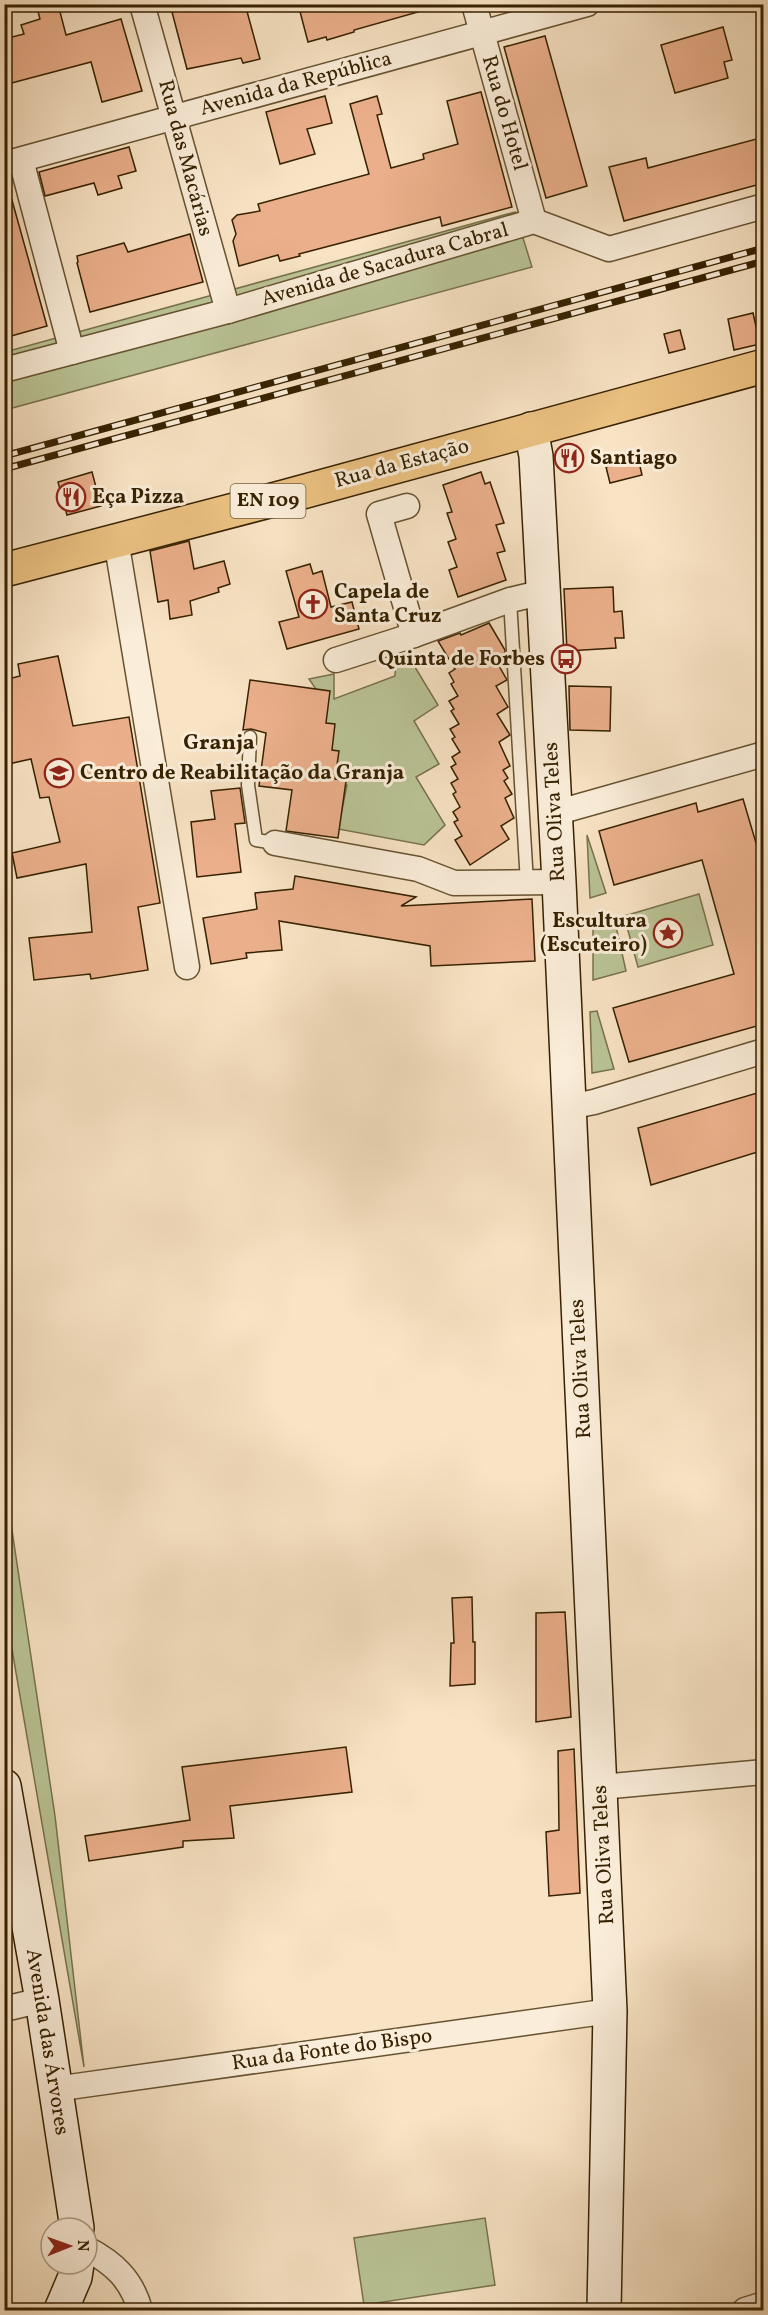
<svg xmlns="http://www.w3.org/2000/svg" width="768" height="2315" font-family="Vollkorn,serif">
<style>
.green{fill:#bac496;stroke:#78724b;stroke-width:1.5}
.building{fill:#ebb08b;stroke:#362100;stroke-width:1.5}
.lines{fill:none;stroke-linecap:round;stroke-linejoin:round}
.lane-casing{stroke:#665231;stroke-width:15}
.street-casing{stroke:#665231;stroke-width:27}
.secondary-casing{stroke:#362100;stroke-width:36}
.primary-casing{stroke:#362100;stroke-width:36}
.lane{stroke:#faedd9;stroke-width:12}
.street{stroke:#faedd9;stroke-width:24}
.secondary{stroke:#faedd9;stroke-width:33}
.primary{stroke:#ecc282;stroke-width:33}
.rail-casing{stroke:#362100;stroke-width:7}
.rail{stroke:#faedd9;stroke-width:4.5;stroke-dasharray:14;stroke-linecap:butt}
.labels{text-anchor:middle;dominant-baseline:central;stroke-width:6;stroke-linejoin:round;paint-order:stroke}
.shield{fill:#faedd9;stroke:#715e41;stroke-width:1.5}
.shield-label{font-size:20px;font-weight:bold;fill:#362100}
.street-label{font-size:21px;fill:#362100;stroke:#faedd9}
.poi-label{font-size:21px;font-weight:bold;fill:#362100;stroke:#faedd9;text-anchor:start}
.neighbourhood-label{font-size:22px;font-weight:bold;fill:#362100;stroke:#faedd9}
</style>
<rect width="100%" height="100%" fill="#f8e3c4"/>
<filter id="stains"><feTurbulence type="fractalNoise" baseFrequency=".00333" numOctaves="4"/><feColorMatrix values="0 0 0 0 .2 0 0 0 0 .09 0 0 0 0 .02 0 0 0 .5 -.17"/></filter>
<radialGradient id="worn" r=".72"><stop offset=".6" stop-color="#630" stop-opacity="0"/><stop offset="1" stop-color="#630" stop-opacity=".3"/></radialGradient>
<g class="green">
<path d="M515,212L532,267L5,410V352Z"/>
<path d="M407,654L438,705L414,721L439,764L416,777L445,825L424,845L338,829L347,785L329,782L320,695L309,679L334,674V699L395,676L396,659Z"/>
<path d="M587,835L606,893L590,898Z"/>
<path d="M699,894L713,945L638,967L624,916Z"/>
<path d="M615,922L626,971L593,980V929Z"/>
<path d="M597,1011L614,1069L592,1073L590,1012Z"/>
<path d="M5,1484L55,1816L84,2067L5,1609Z"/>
<path d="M485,2218L495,2285L364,2305L354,2238Z"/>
</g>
<g class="building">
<path d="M48,4H58L66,35L121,19L142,91L102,102L91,62L4,85V39L24,34L21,25L40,19L37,8Z"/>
<path d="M179,4H245L260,59L243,63L241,58L187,69L172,12L180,10Z"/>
<path d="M298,4H425V10L354,30V32L327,40L326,37L308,42Z"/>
<path d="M723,27L732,60L724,62L728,78L675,93L661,45Z"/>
<path d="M545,36L587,186L546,198L504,47Z"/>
<path d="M481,92L512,207L442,226L440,217L299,254L300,256L280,261L278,255L239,266L233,241L236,234L232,220L237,215L260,211L258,204L369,174L350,104L377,96L382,114L377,115L391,168L424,159L423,154L458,144L447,101Z"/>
<path d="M325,96L332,123L307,129L315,154L280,164L266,112Z"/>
<path d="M764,137V183L624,221L609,167L646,158L648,168Z"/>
<path d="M129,147L136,171L118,176L122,188L98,195L94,183L45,196L39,172Z"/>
<path d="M10,193L47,326L4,338V194Z"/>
<path d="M190,234L203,282L90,312L77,263L78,262L77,256L124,243L128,252Z"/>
<path d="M753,313L760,344L734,350L728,319Z"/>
<path d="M680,330L685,349L669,353L664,334Z"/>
<path d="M638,458L642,475L610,483L606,467Z"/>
<path d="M92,472L101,506L67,515L58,482Z"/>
<path d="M481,472L485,484L490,482L504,523L496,525L505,551L497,553L506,580L458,597L449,570L457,567L448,542L456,539L447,513L452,512L443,485Z"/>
<path d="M189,541L194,569L224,561L230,584L218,588L219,592L190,601L192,615L170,619L168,600L158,602L150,551Z"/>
<path d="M310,564L313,574L322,571L331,607L352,602L359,629L287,649L279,622L299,617L286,571Z"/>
<path d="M613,587L614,612L622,611L624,638H615L616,648L567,651L564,589Z"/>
<path d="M489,623L505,650V653L495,659L507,680L496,686L508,707L497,714L510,735L499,742L510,766L503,770L508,778L504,781L512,794L505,798L514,818L501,826L509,839L470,865L455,840L462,836L454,822L458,820L453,812L460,807L453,794L456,792L451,783L458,779L451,767L456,764L452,757L460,752L452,739L455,737L450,729L459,724L451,711L454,709L449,701L458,696L451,684L454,682L449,673L455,669L438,641L460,633L461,635Z"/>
<path d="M58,656L73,726L129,717L160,903L138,907L148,970L91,979L90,974L34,980L29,938L92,932L86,864L17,878L12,853L60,842L49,797L40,798L31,759L4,765V680L20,676L18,664Z"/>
<path d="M250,680L330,691L326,723L335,724L332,750L339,751L335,779L346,781L338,838L286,831L292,790L259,786L266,733L251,729L243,730Z"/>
<path d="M569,686L611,687L610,731L570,730Z"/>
<path d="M240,788L245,823L235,824L241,872L197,877L191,822L215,819L211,791Z"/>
<path d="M743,799L764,870V1024L629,1062L613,1008L734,974L702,860L614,885L599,831L696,803L698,812Z"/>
<path d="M295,876L416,897L401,906L532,899L535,961L431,966L430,946L279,921L282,950L246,953L247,958L211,964L203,918L257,909L255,893L293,889Z"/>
<path d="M764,1091V1150L651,1185L638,1128Z"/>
<path d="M472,1597L473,1642H475V1684L450,1686L451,1643H454L452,1598Z"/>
<path d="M565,1612L571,1717L536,1722V1613Z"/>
<path d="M346,1747L352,1792L230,1806L234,1838L183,1841V1847L89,1861L85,1836L190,1820L182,1767Z"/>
<path d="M574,1749L580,1893L549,1896L546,1832L559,1830L558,1751Z"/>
</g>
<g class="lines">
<g class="lane-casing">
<g id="lane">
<path d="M510,600L527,883"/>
<path d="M250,737L248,785L256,840L275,843"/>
</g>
</g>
<g class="street-casing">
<g id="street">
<path d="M142,4L228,311"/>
<path d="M474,4L534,221"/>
<path d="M21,160L72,352"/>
<path d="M4,164L587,4"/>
<path d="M4,370L228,311L534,221L609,249L764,206"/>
<path d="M407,506L379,514L414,635"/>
<path d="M116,540L187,967"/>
<path d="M336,660L414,635L510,600L544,592"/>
<path d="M555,813L764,754"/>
<path d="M275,843L418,869L454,883L559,882"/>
<path d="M569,1107L594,1102L764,1051"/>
<path d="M601,1787L764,1772"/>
<path d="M4,2009L42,2000"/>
<path d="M55,2089L610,2011"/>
<path d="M87,2249C114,2263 132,2280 140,2310"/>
<path d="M745,2310L764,2304"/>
</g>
</g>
<g class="secondary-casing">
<g id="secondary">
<path d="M531,429L536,456L559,882L610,2011L604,2310"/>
<path d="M4,1786L42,2000L77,2228"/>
<path d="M61,2310L75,2277L77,2264"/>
</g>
</g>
<g class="primary-casing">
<path id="primary" d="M4,570L284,497L764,366"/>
</g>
<use href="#lane" class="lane"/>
<use href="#street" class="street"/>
<use href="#secondary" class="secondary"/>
<use href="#primary" class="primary"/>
<g class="rail-casing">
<g id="rail">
<path d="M4,456L764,248"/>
<path d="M4,469L764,261"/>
</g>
</g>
<use href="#rail" class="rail"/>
</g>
<defs>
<g id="restaurant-ring" transform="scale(1.5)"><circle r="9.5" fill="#faedd9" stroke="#8f2418" stroke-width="1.5"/><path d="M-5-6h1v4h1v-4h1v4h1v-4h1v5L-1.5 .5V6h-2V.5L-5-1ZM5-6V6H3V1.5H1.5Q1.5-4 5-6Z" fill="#8f2418"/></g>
<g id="church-ring" transform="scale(1.5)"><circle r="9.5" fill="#faedd9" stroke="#8f2418" stroke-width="1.5"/><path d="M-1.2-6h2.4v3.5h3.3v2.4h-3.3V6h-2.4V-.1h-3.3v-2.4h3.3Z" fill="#8f2418"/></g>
<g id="bus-ring" transform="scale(1.5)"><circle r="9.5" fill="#faedd9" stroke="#8f2418" stroke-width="1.5"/><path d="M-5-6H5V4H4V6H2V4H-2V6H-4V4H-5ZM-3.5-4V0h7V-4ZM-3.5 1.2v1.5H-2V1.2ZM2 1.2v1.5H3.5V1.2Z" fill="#8f2418"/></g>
<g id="school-ring" transform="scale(1.5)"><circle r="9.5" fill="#faedd9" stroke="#8f2418" stroke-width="1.5"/><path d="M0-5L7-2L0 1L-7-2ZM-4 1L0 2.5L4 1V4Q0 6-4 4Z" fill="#8f2418"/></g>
<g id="sight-ring" transform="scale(1.5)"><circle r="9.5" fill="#faedd9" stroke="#8f2418" stroke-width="1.5"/><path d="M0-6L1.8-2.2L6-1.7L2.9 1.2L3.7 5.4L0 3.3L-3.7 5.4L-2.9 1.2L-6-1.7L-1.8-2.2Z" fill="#8f2418"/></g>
</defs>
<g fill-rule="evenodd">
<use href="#restaurant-ring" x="569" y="458"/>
<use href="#restaurant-ring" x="71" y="497"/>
<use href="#church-ring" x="313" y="604"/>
<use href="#bus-ring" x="566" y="659"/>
<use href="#school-ring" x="59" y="773"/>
<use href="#sight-ring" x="668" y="933"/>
</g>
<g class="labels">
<rect class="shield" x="230.5" y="484" width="75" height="34" rx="4.5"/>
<g class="shield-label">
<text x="268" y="501">EN 109</text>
</g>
<g class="street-label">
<text transform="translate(296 84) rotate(-15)">Avenida da República</text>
<text transform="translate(504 113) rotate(74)">Rua do Hotel</text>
<text transform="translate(185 158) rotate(75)">Rua das Macárias</text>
<text transform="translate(385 265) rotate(-16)">Avenida de Sacadura Cabral</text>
<text transform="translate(402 464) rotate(-15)">Rua da Estação</text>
<text transform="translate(555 812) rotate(-93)">Rua Oliva Teles</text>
<text transform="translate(581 1369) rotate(-93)">Rua Oliva Teles</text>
<text transform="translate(604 1855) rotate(-93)">Rua Oliva Teles</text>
<text transform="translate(47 2042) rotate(81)">Avenida das Árvores</text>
<text transform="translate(332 2050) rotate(-8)">Rua da Fonte do Bispo</text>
</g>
<g class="poi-label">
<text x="590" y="458">Santiago</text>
<text x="92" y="497">Eça Pizza</text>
<text x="334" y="592">Capela de<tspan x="334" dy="24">Santa Cruz</tspan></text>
<text x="545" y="659" text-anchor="end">Quinta de Forbes</text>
<text x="80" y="773">Centro de Reabilitação da Granja</text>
<text x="647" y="921" text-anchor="end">Escultura<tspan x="647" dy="24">(Escuteiro)</tspan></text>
</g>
<g class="neighbourhood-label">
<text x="219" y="743">Granja</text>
</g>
</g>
<rect width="768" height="2315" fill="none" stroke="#f8e3c4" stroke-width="24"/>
<rect x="6" y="6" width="756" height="2303" fill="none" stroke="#362100" stroke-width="3"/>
<rect x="12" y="12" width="744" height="2291" fill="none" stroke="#362100" stroke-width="1.5"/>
<g transform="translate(69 2246) rotate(89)"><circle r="28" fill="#faedd9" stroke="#ac9b82" stroke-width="1.5"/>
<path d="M0-4.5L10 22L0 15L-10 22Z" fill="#8f2418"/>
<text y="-9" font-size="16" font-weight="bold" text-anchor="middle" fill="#362100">N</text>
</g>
<rect width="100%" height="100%" filter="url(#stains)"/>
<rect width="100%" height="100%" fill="url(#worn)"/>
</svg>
